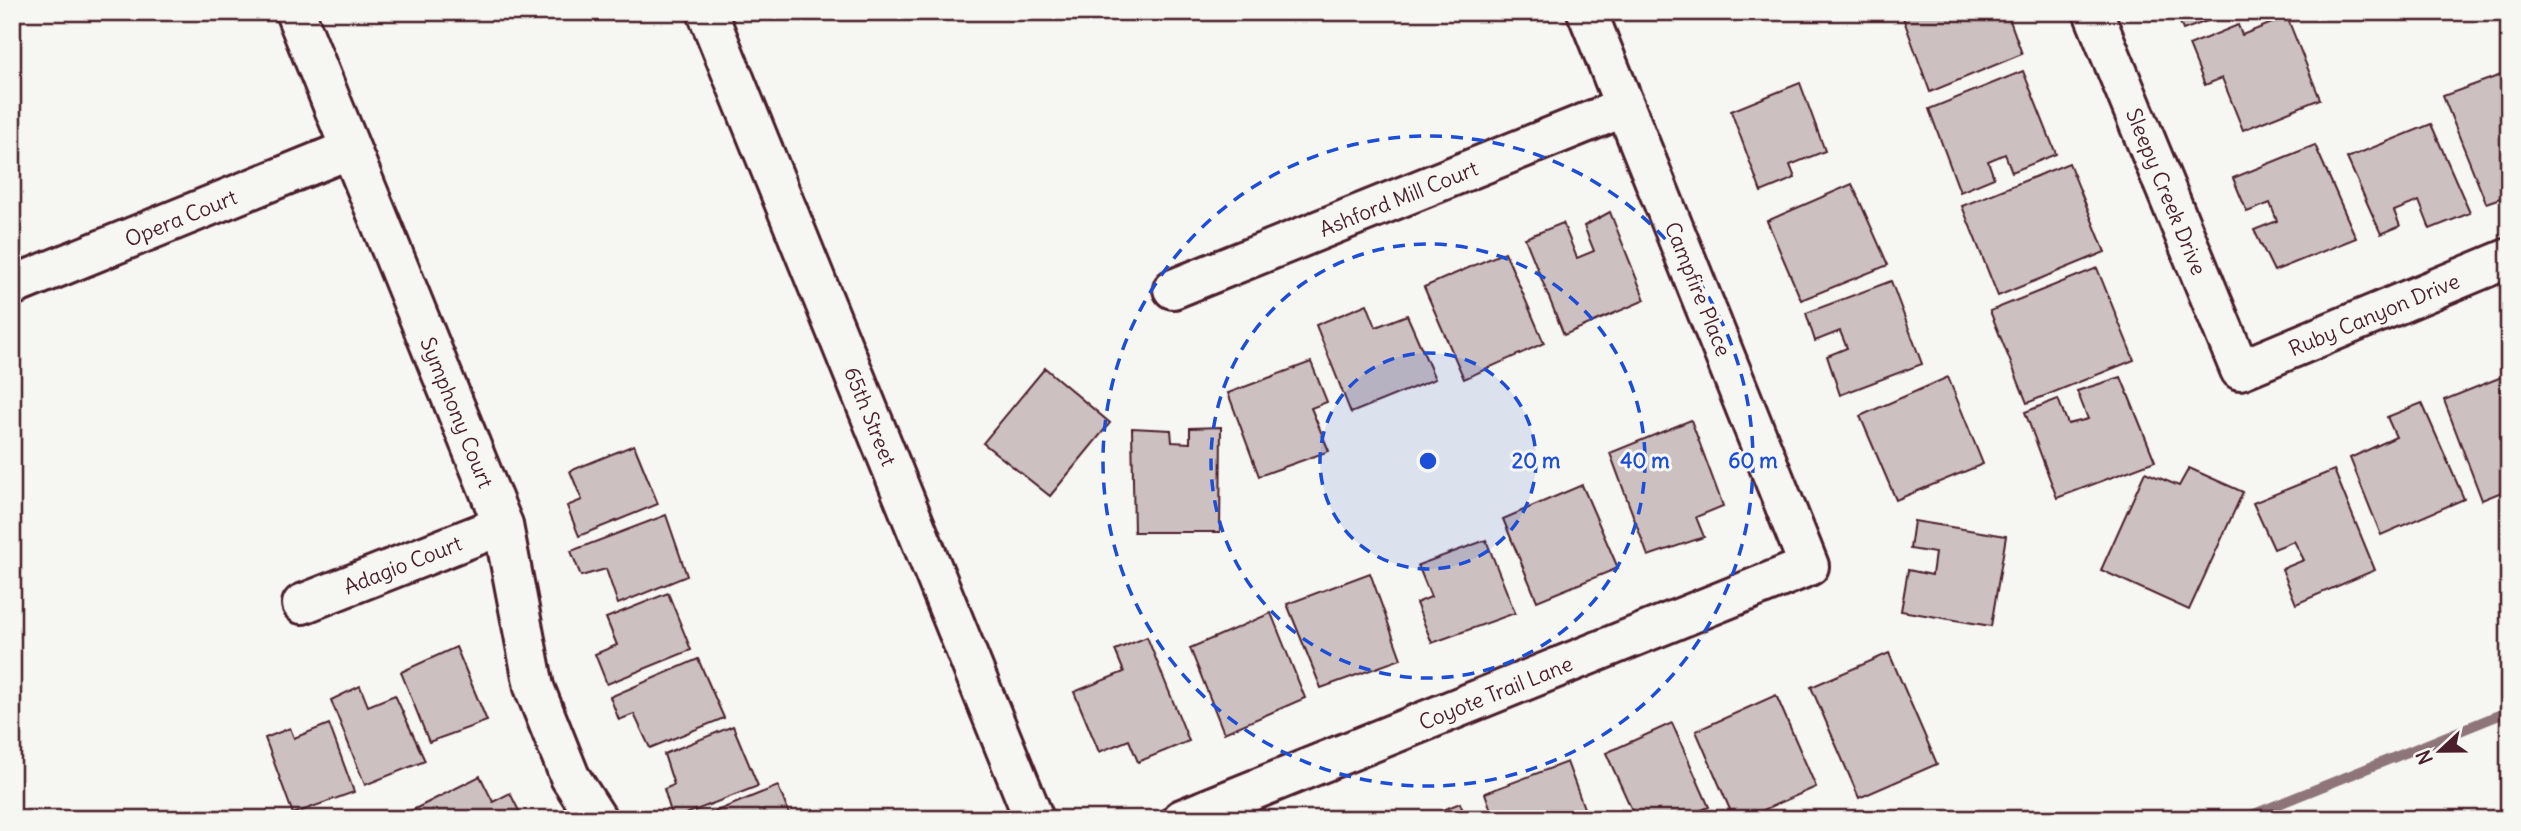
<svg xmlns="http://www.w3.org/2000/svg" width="2521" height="831" font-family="Delius,sans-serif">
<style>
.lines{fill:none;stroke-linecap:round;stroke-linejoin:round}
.stream{stroke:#8e747a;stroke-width:10}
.building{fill:#ccc1c0;stroke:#4a1f2b;stroke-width:2}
.minor-casing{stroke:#4a1f2b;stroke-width:44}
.minor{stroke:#f6f6f2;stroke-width:38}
.ring{fill:none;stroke:#1d4ed8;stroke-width:3.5;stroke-dasharray:12 9}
.labels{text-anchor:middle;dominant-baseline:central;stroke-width:6;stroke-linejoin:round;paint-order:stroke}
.street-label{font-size:21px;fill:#4a1f2b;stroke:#f6f6f2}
.centre{fill:#1d4ed8;stroke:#f6f6f2;stroke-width:3.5}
.ring-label{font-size:21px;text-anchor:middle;font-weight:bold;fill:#1d4ed8;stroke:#f6f6f2;stroke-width:6;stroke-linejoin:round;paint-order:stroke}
</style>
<rect width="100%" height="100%" fill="#f6f6f2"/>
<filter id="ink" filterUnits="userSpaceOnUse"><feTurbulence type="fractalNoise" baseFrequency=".0143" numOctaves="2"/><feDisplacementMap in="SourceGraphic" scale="14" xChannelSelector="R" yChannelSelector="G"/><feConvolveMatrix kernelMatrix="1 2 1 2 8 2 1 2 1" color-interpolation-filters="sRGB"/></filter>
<g filter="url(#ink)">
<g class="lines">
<path class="stream" d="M2242,819L2509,711"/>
</g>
<g class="building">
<path d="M1901,12H2007L2022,54L1930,92Z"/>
<path d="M2176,12H2231L2183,30Z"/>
<path d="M2287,17L2320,99L2243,130L2222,78L2205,85L2189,45L2238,25L2242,35Z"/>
<path d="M2023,71L2056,154L2012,172L2005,154L1988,161L1994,178L1960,192L1929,109Z"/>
<path d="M2509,72V195L2486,203L2443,96Z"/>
<path d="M1800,83L1825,151L1790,165L1795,178L1761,192L1731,111Z"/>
<path d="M2431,124L2470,213L2430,229L2419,201L2394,211L2400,226L2381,234L2347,158Z"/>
<path d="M2315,145L2356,238L2274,271L2254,230L2277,221L2270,203L2247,212L2233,178Z"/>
<path d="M2069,163L2105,252L1998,296L1962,206Z"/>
<path d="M1852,184L1888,265L1801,300L1767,221Z"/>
<path d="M1610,212L1645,300L1564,335L1525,238L1563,223L1577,258L1594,251L1584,226Z"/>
<path d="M1505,252L1544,343L1464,379L1424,287Z"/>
<path d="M2097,268L2134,360L2027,403L1990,311Z"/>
<path d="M1891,281L1922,364L1840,395L1827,356L1847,348L1840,331L1815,341L1806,313Z"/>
<path d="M1367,304L1376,327L1407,315L1435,379L1351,413L1316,325Z"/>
<path d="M1311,362L1327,402L1311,408L1329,451L1259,476L1228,393Z"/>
<path d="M1045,368L1110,423L1050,496L983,443Z"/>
<path d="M2509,374V489L2482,500L2444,400Z"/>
<path d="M1948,377L1983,464L1896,500L1860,416Z"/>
<path d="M2121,377L2155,461L2057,498L2025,412L2058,399L2068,424L2088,419L2077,391Z"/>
<path d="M2422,403L2464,499L2381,535L2350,458L2396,437L2387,417Z"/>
<path d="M1691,420L1723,506L1696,517L1704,537L1648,556L1610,453Z"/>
<path d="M1221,427L1220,532H1134L1132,428L1171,430L1172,442L1190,443V428Z"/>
<path d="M634,445L658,504L579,536L567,506L582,500L570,471Z"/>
<path d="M2189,468L2243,492L2189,610L2101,570L2145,472L2179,486Z"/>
<path d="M2334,470L2375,570L2296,604L2282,569L2304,560L2294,541L2274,549L2253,503Z"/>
<path d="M1582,485L1618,568L1537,601L1503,519Z"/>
<path d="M666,515L687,576L618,604L606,569L581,576L571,551Z"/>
<path d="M1914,521L2006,536L1991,626L1901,611L1908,570L1932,575L1935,553L1910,549Z"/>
<path d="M1486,540L1515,613L1432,643L1416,603L1431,597L1418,565Z"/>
<path d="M1370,573L1401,659L1321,688L1287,604Z"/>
<path d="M668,593L691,650L607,684L595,654L617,645L606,618Z"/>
<path d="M1271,613L1305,698L1224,733L1190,648Z"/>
<path d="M1147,637L1189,741L1138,762L1129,740L1099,752L1074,692L1124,672L1115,650Z"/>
<path d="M456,647L487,721L429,742L401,672Z"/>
<path d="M1889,653L1937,764L1859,798L1811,687Z"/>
<path d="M698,659L724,718L650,748L634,714L619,720L610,697Z"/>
<path d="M360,686L368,706L395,695L425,761L365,785L331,700Z"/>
<path d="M1776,695L1816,787L1743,819H1734L1696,731Z"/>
<path d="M1672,723L1709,807L1679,819H1636L1606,753Z"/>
<path d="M329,724L354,792L293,814L265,738L290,728L294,738Z"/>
<path d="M733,726L758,786L673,819L664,789L674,785L664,754Z"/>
<path d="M1567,762L1588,819H1494L1485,793Z"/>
<path d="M480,776L493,802L510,793L523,819H395Z"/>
<path d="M778,786L791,819H697Z"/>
<path d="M1460,803L1466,819L1423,818Z"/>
</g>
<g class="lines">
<g class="minor-casing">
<g id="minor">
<path id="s1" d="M295,12L503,525L534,687L570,777L597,819"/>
<path id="s2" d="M707,12L1034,819"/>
<path id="s3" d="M2093,12L2240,370L2509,258"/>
<path id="s4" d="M12,286L350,149"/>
<path id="s5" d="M1173,289L1625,107"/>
<path id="s6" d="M302,604L503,525"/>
<path id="s7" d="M1182,819L1809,566L1587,12"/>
</g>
</g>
<use href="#minor" class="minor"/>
</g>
</g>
<circle cx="1428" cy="461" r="108" fill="#1d4ed8" fill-opacity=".12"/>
<g class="ring">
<circle cx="1428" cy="461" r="108"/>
<circle cx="1428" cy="461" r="217"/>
<circle cx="1428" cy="461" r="325"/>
</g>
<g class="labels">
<g class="street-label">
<text stroke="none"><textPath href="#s3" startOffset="194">Sleepy Creek Drive</textPath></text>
<text stroke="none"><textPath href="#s5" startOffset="243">Ashford Mill Court</textPath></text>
<text stroke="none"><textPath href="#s4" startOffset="182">Opera Court</textPath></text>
<text transform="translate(1698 289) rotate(68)">Campfire Place</text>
<text stroke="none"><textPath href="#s3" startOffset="532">Ruby Canyon Drive</textPath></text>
<text stroke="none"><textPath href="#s1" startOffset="432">Symphony Court</textPath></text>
<text stroke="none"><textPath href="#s2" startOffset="436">65th Street</textPath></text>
<text stroke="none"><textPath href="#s6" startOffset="108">Adagio Court</textPath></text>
<text stroke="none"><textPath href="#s7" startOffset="338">Coyote Trail Lane</textPath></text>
</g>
</g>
<circle cx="1428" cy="461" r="10" class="centre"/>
<g class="ring-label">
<text x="1536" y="468">20 m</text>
<text x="1645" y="468">40 m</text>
<text x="1753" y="468">60 m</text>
</g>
<rect width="2521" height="831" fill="none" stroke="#f6f6f2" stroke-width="42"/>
<rect x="21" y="21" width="2479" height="789" fill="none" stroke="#4a1f2b" stroke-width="2.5" filter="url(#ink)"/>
<g transform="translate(2440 751) rotate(248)" stroke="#f6f6f2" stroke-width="5" paint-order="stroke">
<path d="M0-5L12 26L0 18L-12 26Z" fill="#4a1f2b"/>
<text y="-10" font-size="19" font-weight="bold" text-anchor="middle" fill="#4a1f2b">N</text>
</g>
</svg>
